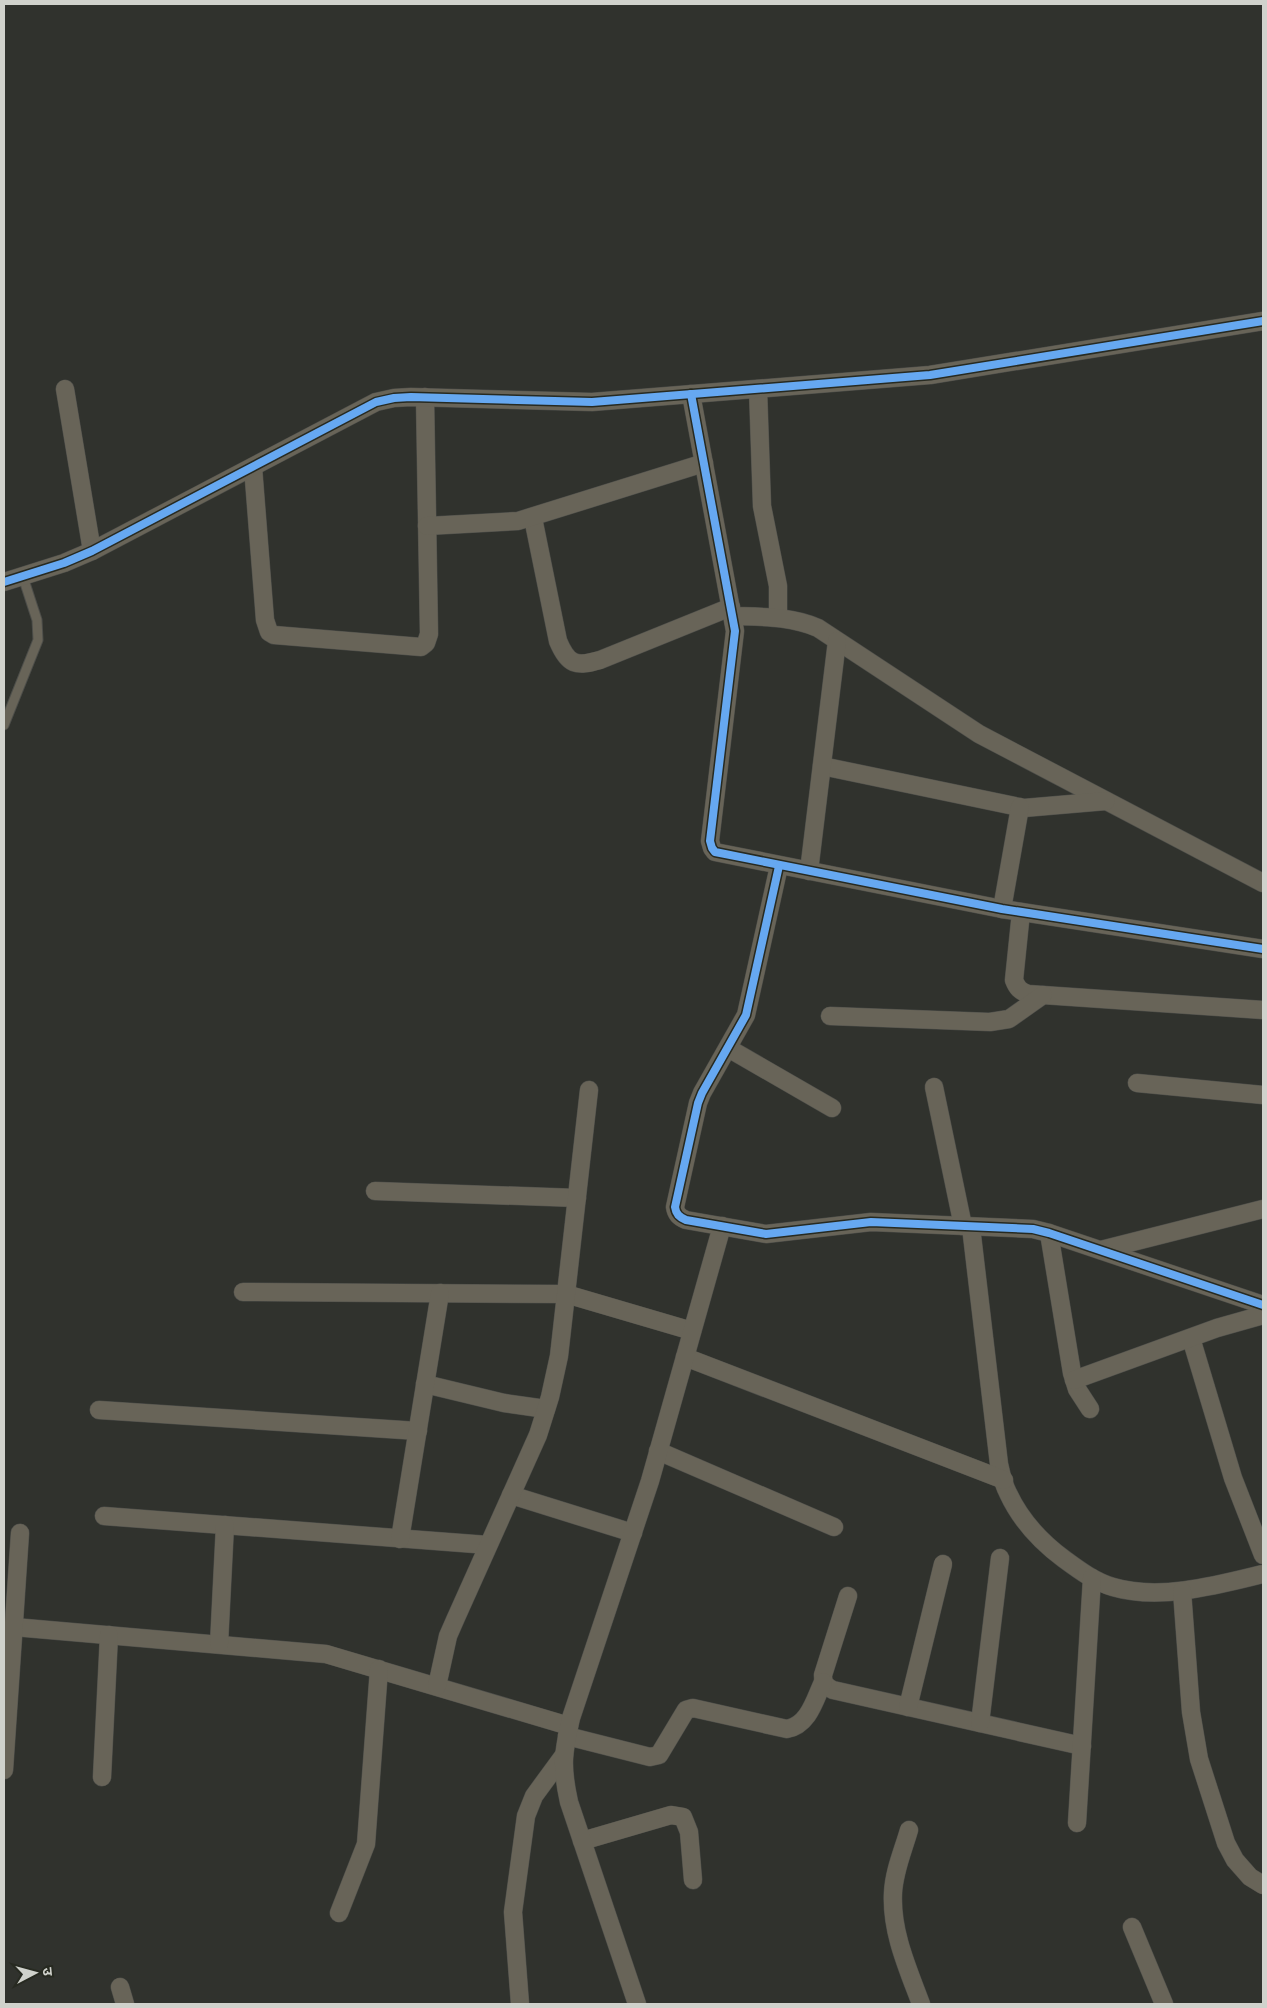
<svg xmlns="http://www.w3.org/2000/svg" width="1267" height="2008" font-family="'Roboto Condensed','Noto Sans Devanagari',sans-serif">
<style>
.lines{fill:none;stroke-linecap:round;stroke-linejoin:round}
.service-casing{stroke:#4d4e4a;stroke-width:11}
.minor-casing{stroke:#4d4e4a;stroke-width:19}
.service{stroke:#686458;stroke-width:9}
.minor{stroke:#686458;stroke-width:18}
.cycleway-casing{stroke:#272a21;stroke-width:11}
.cycleway{stroke:#66a8f1;stroke-width:8}
</style>
<rect width="100%" height="100%" fill="#30322d"/>
<g class="lines">
<g class="service-casing">
<path id="service" d="M4,725L38,640L37,620L23,577"/>
</g>
<g class="minor-casing">
<g id="minor">
<path d="M65,389L92,551"/>
<path d="M758,389L762,506L778,586V618"/>
<path d="M691,394L735,631L710,841L712,848L715,852L1002,909L1263,949"/>
<path d="M253,467L265,620L269,632L274,635L421,647L426,643L429,634L425,397"/>
<path d="M533,518L558,641C568,665 576,667 600,660L731,607"/>
<path d="M427,526L518,521L704,463"/>
<path d="M4,582L64,563L92,551L376,402L394,398L411,397L592,402L930,375L1263,321"/>
<path d="M733,616C762,617 791,616 818,628L979,734L1263,883"/>
<path d="M822,766L1024,808L1106,801"/>
<path d="M779,866L746,1015L702,1093L698,1103L675,1207C676,1214 679,1217 686,1220L766,1234L871,1222L1033,1229L1049,1233L1263,1305"/>
<path d="M809,871L837,641"/>
<path d="M1002,909L1020,807"/>
<path d="M1021,912L1014,980C1017,988 1020,991 1028,994L1263,1010"/>
<path d="M830,1016L990,1022L1009,1019L1043,995"/>
<path d="M728,1048L832,1108"/>
<path d="M1137,1083L1263,1095"/>
<path d="M934,1087L963,1226"/>
<path d="M375,1191L577,1198"/>
<path d="M971,1227L999,1464C1001,1473 1003,1484 1008,1493C1020,1519 1041,1542 1064,1559C1079,1570 1095,1582 1113,1587C1160,1601 1218,1585 1263,1574"/>
<path d="M1049,1233L1072,1373L1077,1389L1090,1409"/>
<path d="M1101,1250L1263,1209"/>
<path d="M243,1292L566,1294L692,1331"/>
<path d="M1191,1338L1233,1478L1263,1555"/>
<path d="M685,1357L1004,1480"/>
<path d="M1074,1380L1217,1328L1263,1315"/>
<path d="M425,1384L504,1403L546,1409"/>
<path d="M99,1410L418,1431"/>
<path d="M658,1451L834,1527"/>
<path d="M511,1495L633,1533"/>
<path d="M104,1516L488,1545"/>
<path d="M400,1539L440,1293"/>
<path d="M1182,1591L1191,1712L1199,1759L1226,1843L1235,1860L1250,1877L1263,1885"/>
<path d="M848,1596L823,1675C823,1683 825,1686 833,1690L1082,1746"/>
<path d="M14,1627L326,1654L569,1726"/>
<path d="M219,1644L225,1525"/>
<path d="M437,1686L448,1636L455,1620L538,1435L550,1397L559,1356L589,1090"/>
<path d="M908,1707L943,1564"/>
<path d="M980,1723L1000,1558"/>
<path d="M567,1736L650,1757L659,1755L686,1710L693,1708L787,1729C809,1725 815,1699 823,1682"/>
<path d="M4,1770L20,1533"/>
<path d="M102,1777L109,1635"/>
<path d="M1077,1823L1092,1578"/>
<path d="M909,1830C903,1851 894,1871 893,1893C891,1932 908,1969 921,2004"/>
<path d="M582,1841L671,1815L683,1817L689,1832L693,1880"/>
<path d="M339,1913L366,1844L379,1669"/>
<path d="M1132,1927L1164,2004"/>
<path d="M120,1987L125,2004"/>
<path d="M520,2004L513,1912L526,1816L534,1796L564,1755"/>
<path d="M637,2004L569,1802C561,1766 563,1753 571,1718L650,1481L722,1226"/>
</g>
</g>
<use href="#service" class="service"/>
<use href="#minor" class="minor"/>
<g class="cycleway-casing">
<g id="cycleway">
<path d="M691,394L735,631L710,841L712,848L715,852L1002,909L1263,949"/>
<path d="M4,582L64,563L92,551L376,402L394,398L411,397L592,402L930,375L1263,321"/>
<path d="M779,866L746,1015L702,1093L698,1103L675,1207C676,1214 679,1217 686,1220L766,1234L871,1222L1033,1229L1049,1233L1263,1305"/>
</g>
</g>
<use href="#cycleway" class="cycleway"/>
</g>
<rect width="1267" height="2008" fill="none" stroke="#d0d2cc" stroke-width="10"/>
<g transform="translate(35 1973) rotate(84)" stroke="#272a21" stroke-width="4" paint-order="stroke">
<path d="M0-4L9 19L0 12L-9 19Z" fill="#d0d2cc"/>
<text y="-8" font-size="14" font-weight="bold" text-anchor="middle" fill="#d0d2cc">उ</text>
</g>
</svg>
